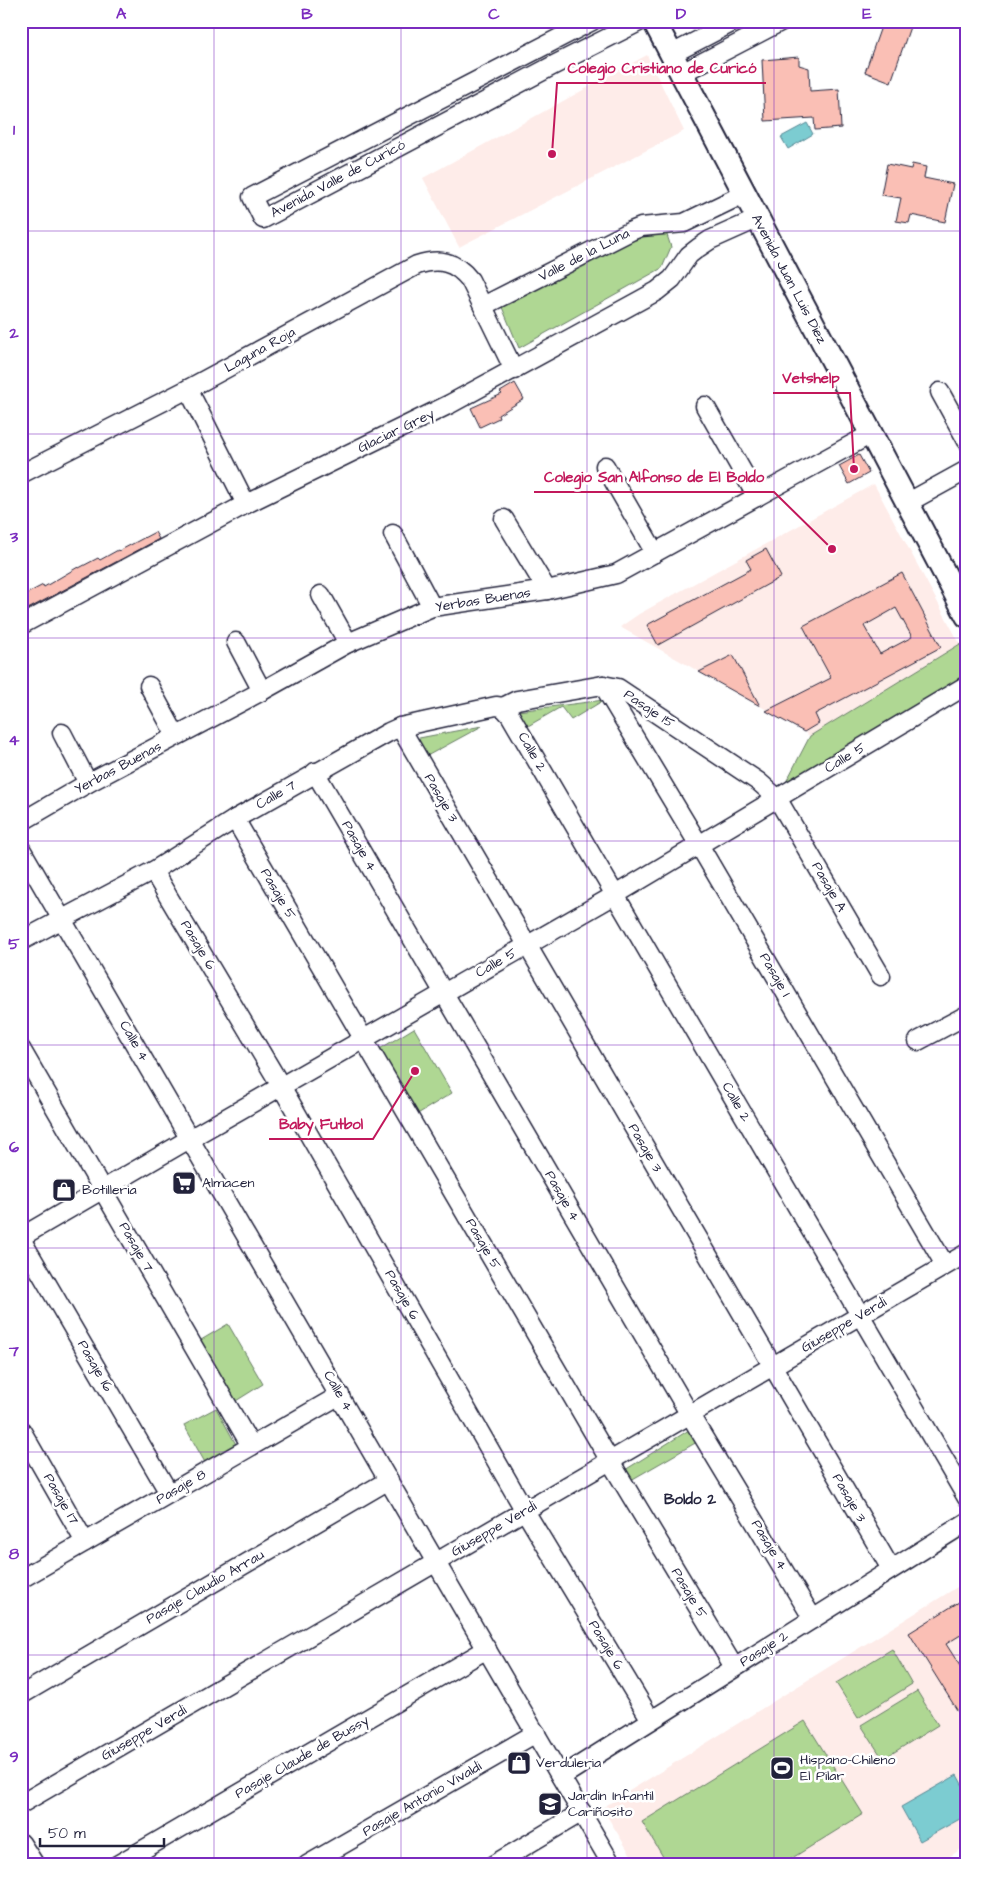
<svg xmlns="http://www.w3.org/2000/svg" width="988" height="1886" font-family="'Architects Daughter',sans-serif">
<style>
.built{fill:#feece9}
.green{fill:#afd793;stroke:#687c67}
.water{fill:#7bccd1;stroke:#578895}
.building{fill:#fabfb5;stroke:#22223b;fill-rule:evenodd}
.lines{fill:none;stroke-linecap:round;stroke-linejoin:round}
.minor-casing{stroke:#22223b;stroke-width:21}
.major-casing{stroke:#22223b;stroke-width:26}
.minor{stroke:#fff;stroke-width:18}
.major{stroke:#fff;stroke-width:22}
.grid{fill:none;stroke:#7b2cbf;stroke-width:1;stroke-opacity:0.55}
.labels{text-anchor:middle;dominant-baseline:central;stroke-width:5;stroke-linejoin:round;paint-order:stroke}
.street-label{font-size:14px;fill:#22223b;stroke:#fff}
.poi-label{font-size:14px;fill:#22223b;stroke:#fff;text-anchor:start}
.neighbourhood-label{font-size:15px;font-weight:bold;fill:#22223b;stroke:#fff}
.leader{fill:none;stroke:#c2185b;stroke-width:2}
.callout-dot{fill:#c2185b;stroke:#fff;stroke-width:2}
.callout-label{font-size:15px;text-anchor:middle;font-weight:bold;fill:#c2185b;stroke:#fff;stroke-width:5;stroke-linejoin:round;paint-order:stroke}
.neatline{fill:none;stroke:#7b2cbf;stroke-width:2}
.grid-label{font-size:16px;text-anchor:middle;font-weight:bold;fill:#7b2cbf}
</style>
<rect width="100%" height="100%" fill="#fff"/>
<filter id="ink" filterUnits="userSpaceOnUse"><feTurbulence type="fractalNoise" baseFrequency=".02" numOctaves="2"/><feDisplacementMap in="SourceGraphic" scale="10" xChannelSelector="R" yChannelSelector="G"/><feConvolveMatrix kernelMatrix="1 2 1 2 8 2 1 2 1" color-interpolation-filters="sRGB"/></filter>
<g filter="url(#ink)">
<g class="built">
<path d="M647,55L684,131L459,247L423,178Z"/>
<path d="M874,484L960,644L810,736L767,710L620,627L639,614Z"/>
<path d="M967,1581V1845L937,1865H637L602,1808Z"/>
</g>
<g class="green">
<path d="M644,220L666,232L671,247L662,268L519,348L499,300Z"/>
<path d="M960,644L967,657V685L785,784L810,736Z"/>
<path d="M604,700L571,720L561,707L528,726L518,711Z"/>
<path d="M482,726L425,757L414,739Z"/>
<path d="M414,1028L452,1093L416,1115L378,1050Z"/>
<path d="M228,1324L263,1384L231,1404L196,1343Z"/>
<path d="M216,1408L238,1448L207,1466L184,1425Z"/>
<path d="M689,1430L697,1442L631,1480L625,1470Z"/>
<path d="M892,1649L912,1684L858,1718L836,1683Z"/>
<path d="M917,1691L938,1725L883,1759L861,1725Z"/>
<path d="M805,1721L863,1814L781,1865H668L642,1822Z"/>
</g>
<g class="water">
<path d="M807,123L813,134L788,149L781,137Z"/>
<path d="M957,1775L967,1793V1815L920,1841L901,1807Z"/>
</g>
<g class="building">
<path d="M883,21H912L891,82L865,72Z"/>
<path d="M799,57V65L809,68L810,91L839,89L841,128L815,130L814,118L765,121L762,60Z"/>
<path d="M887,164L911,169L912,164L926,167L924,178L953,184L945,222L911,215L909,223L896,221L901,198L881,195Z"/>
<path d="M515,383L524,399L498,415L499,418L480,427L471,408L502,394L500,392Z"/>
<path d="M859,455L869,473L849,484L839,466Z"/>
<path d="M155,532L159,539L28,609L23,600L26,599L24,595L43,585L44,587L78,567L79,568L98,558L100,560L118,550L119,551Z"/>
<path d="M766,549L781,577L658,645L647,625L751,569L746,560Z"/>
<path d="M902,573L941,647L815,714L819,723L804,732L766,711L831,678L803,626ZM896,608L912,637L880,654L864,626Z"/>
<path d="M733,655L760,706L699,672Z"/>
<path d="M967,1597V1631L946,1644L967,1677V1726L909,1633Z"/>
</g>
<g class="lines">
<g class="minor-casing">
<g id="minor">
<path d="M592,21L252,197L263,219L554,65L641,21"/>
<path d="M670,55L735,21"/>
<path d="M680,74L782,21"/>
<path d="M483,306L631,231L641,227L684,223L744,194"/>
<path d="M188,389L246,504"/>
<path d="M940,392L967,441"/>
<path d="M705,406L757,497"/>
<path d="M605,466L655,553"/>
<path d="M21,474L188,389L417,265C439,258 455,261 470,280L514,370"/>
<path d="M907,503L967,470"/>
<path d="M504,519L547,590"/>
<path d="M393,534L432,607"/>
<path d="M321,595L348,643"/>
<path d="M21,625L246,504L450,404L657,291L672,279L689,255L698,248L710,240L757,219"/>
<path d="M236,642L262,691"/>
<path d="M603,685L699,845L945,1265"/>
<path d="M149,686L176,736"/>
<path d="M503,707L510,715L967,1498"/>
<path d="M503,707L517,700L603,685L618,688L759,782L777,798L881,976"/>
<path d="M400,727L891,1569"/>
<path d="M62,733L88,783"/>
<path d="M315,772L690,1415L813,1619"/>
<path d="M235,819L610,1461L734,1667"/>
<path d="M21,822L88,783L262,691L348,643L432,607L547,590L616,574L871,434"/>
<path d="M21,849L612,1865"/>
<path d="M153,871L281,1086L525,1511L651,1720"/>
<path d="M21,941L153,871L235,819L389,732L400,727L496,706L503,707"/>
<path d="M918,1041L967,1015"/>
<path d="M21,1049L251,1446"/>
<path d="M21,1237L191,1138L615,895L967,685"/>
<path d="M21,1239L169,1493"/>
<path d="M21,1430L85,1542"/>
<path d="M21,1579L340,1395"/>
<path d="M21,1695L389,1480"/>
<path d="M561,1777L967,1522"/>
<path d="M21,1804L967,1253"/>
<path d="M21,1843L35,1865"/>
<path d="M117,1865L487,1649"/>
<path d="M307,1865L536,1733"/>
<path d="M493,1865L582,1812"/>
</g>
</g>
<g class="major-casing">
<path id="major" d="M654,21L967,616"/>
</g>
<use href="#minor" class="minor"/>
<use href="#major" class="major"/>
</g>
</g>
<path class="grid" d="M214,21V1865M401,21V1865M587,21V1865M774,21V1865M21,231H967M21,434H967M21,638H967M21,841H967M21,1045H967M21,1248H967M21,1452H967M21,1655H967"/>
<defs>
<g id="supermarket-square" transform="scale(1.25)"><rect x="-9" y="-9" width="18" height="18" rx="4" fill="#22223b" stroke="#fff"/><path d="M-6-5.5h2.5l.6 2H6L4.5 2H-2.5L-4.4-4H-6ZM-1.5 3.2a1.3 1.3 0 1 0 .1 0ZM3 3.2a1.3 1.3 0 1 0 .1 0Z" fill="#fff"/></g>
<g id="shop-square" transform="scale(1.25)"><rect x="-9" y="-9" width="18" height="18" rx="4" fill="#22223b" stroke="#fff"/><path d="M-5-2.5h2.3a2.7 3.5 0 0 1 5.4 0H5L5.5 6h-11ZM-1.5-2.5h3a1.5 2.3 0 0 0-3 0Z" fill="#fff"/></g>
<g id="stadium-square" transform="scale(1.25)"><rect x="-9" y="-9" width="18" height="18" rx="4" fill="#22223b" stroke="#fff"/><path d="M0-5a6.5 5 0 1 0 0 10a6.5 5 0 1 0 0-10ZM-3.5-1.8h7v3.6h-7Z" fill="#fff"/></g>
<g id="school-square" transform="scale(1.25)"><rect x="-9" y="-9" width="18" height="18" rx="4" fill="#22223b" stroke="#fff"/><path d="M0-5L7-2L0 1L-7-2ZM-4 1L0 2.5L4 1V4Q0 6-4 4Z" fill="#fff"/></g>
</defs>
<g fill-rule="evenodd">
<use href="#supermarket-square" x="184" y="1183"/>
<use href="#shop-square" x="64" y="1190"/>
<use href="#shop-square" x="519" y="1763"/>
<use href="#stadium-square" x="782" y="1768"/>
<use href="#school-square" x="550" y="1804"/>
</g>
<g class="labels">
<g class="street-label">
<text transform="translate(338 179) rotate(-28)">Avenida Valle de Curicó</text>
<text transform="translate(584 255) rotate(-27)">Valle de la Luna</text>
<text transform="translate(789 279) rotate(62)">Avenida Juan Luis Diez</text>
<text transform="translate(260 350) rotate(-29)">Laguna Roja</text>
<text transform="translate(396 431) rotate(-26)">Glaciar Grey</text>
<text transform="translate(483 600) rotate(-9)">Yerbas Buenas</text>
<text transform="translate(649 709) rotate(34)">Pasaje 15</text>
<text transform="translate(532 752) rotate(60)">Calle 2</text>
<text transform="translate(845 758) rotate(-31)">Calle 5</text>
<text transform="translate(118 768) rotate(-28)">Yerbas Buenas</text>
<text transform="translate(276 795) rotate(-30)">Calle 7</text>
<text transform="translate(441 798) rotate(60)">Pasaje 3</text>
<text transform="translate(359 846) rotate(60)">Pasaje 4</text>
<text transform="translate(829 887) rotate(60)">Pasaje A</text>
<text transform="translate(278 894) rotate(60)">Pasaje 5</text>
<text transform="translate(198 945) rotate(59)">Pasaje 6</text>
<text transform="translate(496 963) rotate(-30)">Calle 5</text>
<text transform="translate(775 975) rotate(60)">Pasaje 1</text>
<text transform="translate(134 1041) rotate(60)">Calle 4</text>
<text transform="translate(736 1102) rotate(60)">Calle 2</text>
<text transform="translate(645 1148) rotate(60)">Pasaje 3</text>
<text transform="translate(562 1196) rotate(60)">Pasaje 4</text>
<text transform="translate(483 1244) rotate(60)">Pasaje 5</text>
<text transform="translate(136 1247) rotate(60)">Pasaje 7</text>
<text transform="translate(402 1295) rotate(60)">Pasaje 6</text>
<text transform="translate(844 1325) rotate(-30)">Giuseppe Verdi</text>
<text transform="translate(95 1366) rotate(60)">Pasaje 16</text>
<text transform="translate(338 1391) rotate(60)">Calle 4</text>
<text transform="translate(181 1487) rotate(-30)">Pasaje 8</text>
<text transform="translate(849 1498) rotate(60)">Pasaje 3</text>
<text transform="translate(61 1499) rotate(60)">Pasaje 17</text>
<text transform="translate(494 1529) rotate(-30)">Giuseppe Verdi</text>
<text transform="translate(769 1545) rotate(59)">Pasaje 4</text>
<text transform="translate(205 1587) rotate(-30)">Pasaje Claudio Arrau</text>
<text transform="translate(689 1593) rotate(59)">Pasaje 5</text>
<text transform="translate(606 1645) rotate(59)">Pasaje 6</text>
<text transform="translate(764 1649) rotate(-32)">Pasaje 2</text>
<text transform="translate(144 1733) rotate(-30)">Giuseppe Verdi</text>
<text transform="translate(302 1757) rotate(-30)">Pasaje Claude de Bussy</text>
<text transform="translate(422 1799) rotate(-30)">Pasaje Antonio Vivaldi</text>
</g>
<g class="poi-label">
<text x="202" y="1183">Almacen</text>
<text x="82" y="1190">Botilleria</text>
<text x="800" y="1760">Hispano-Chileno<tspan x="800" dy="16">El Pilar</tspan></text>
<text x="536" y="1763">Verduleria</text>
<text x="568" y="1796">Jardín Infantil<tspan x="568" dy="16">Cariñosito</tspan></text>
</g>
<g class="neighbourhood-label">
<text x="690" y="1499">Boldo 2</text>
</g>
</g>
<path class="leader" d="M552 154L557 83H766M854 469L850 393H773M832 549L774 492H534M415 1071L373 1139H269"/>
<g class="callout-dot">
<circle cx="552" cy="154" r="5"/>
<circle cx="854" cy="469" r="5"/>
<circle cx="832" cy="549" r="5"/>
<circle cx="415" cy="1071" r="5"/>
</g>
<g class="callout-label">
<text x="662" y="73">Colegio Cristiano de Curicó</text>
<text x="811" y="383">Vetshelp</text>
<text x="654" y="482">Colegio San Alfonso de El Boldo</text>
<text x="321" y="1129">Baby Futbol</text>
</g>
<rect width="988" height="1886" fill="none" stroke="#fff" stroke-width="55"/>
<path d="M40 1838v8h124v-8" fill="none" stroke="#22223b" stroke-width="2.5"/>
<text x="48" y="1838" font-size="15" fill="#22223b" stroke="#ffffff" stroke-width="4" paint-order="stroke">50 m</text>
<rect x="28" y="28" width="932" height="1830" class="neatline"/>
<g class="grid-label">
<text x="121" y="19">A</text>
<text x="307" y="19">B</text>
<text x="494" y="19">C</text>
<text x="681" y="19">D</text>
<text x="867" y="19">E</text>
<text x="14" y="135">1</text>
<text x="14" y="338">2</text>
<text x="14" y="542">3</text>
<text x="14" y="745">4</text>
<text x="14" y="949">5</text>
<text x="14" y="1152">6</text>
<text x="14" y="1356">7</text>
<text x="14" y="1559">8</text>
<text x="14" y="1762">9</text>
</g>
</svg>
